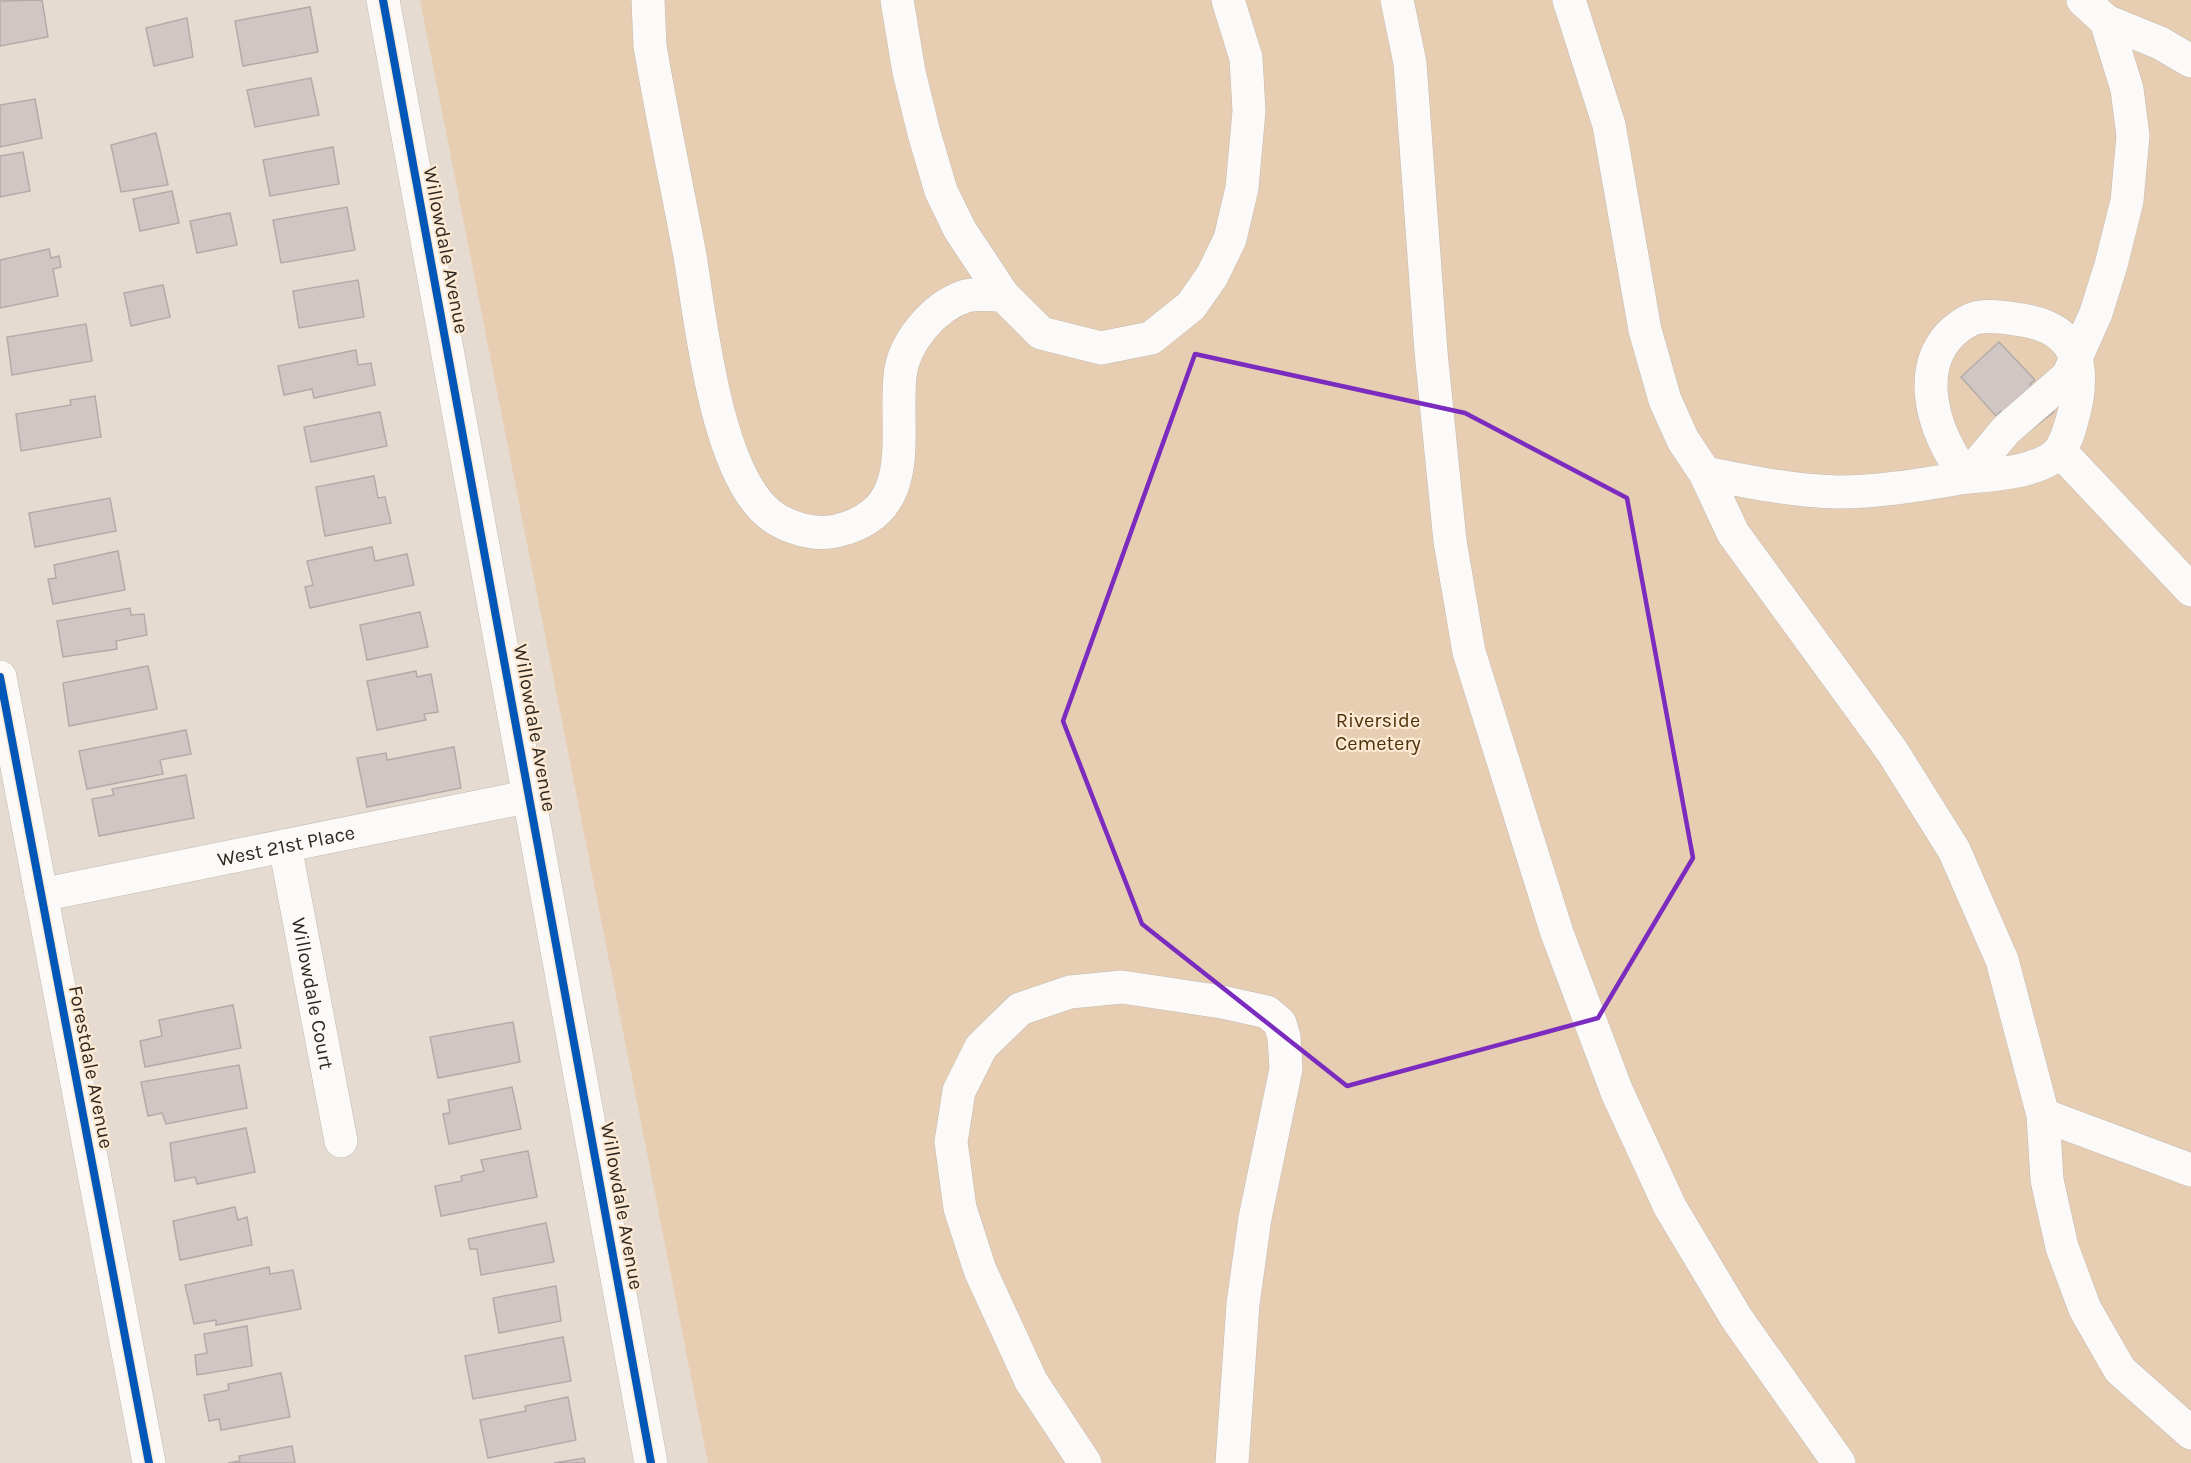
<svg xmlns="http://www.w3.org/2000/svg" width="2191" height="1463" font-family="Karla,sans-serif">
<style>
.green{fill:#e7ceb2}
.building{fill:#d0c6c4;stroke:#b4aba9;stroke-width:1.5}
.lines{fill:none;stroke-linecap:round;stroke-linejoin:round}
.minor-casing{stroke:#c3bab1;stroke-width:34}
.minor{stroke:#fbfaf8;stroke-width:33}
.cycleway-casing{stroke:#fdead4;stroke-width:11}
.cycleway{stroke:#0057b8;stroke-width:8}
.marked{fill:none;stroke:#7b2cbf;stroke-width:4.5;stroke-linejoin:round}
.labels{text-anchor:middle;dominant-baseline:central;stroke-width:4.5;stroke-linejoin:round;paint-order:stroke}
.street-label{font-size:20px;fill:#2f2820;stroke:#fdead4}
.park-label{font-size:20px;fill:#4f320a;stroke:#fdead4}
</style>
<rect width="100%" height="100%" fill="#e6dbd0"/>
<path class="green" d="M420,0H2191V1463H708Z"/>
<g class="building">
<path d="M42,0L48,37L0,46V1Z"/>
<path d="M310,7L318,52L243,66L235,21Z"/>
<path d="M187,18L193,57L154,66L146,28Z"/>
<path d="M311,78L319,115L255,127L247,90Z"/>
<path d="M35,99L42,138L0,147V105Z"/>
<path d="M156,133L168,185L121,192L111,145Z"/>
<path d="M333,147L339,184L270,196L263,160Z"/>
<path d="M23,152L30,191L0,197V156Z"/>
<path d="M172,191L179,223L140,231L133,199Z"/>
<path d="M347,207L355,250L281,263L273,220Z"/>
<path d="M230,213L237,245L197,253L190,221Z"/>
<path d="M49,249L51,258L59,256L61,267L53,269L58,296L0,308V260Z"/>
<path d="M358,280L364,317L299,328L293,291Z"/>
<path d="M163,285L170,317L131,326L124,293Z"/>
<path d="M86,324L92,361L12,375L7,337Z"/>
<path d="M1999,342L2035,380L2030,384L2054,412L2023,436L2001,411L1996,416L1961,377Z"/>
<path d="M356,350L358,365L371,363L375,385L314,398L312,389L284,395L278,366Z"/>
<path d="M95,396L101,437L21,451L16,414L71,405L70,400Z"/>
<path d="M380,412L387,446L311,462L304,427Z"/>
<path d="M374,476L378,498L385,497L391,523L325,536L316,487Z"/>
<path d="M110,498L116,531L35,547L29,513Z"/>
<path d="M372,547L375,561L407,554L414,585L310,608L305,587L313,585L307,561Z"/>
<path d="M118,551L125,590L53,604L48,579L56,578L54,565Z"/>
<path d="M130,608L131,615L144,614L147,635L116,641L117,649L63,657L57,621Z"/>
<path d="M420,612L428,647L367,660L360,625Z"/>
<path d="M148,666L157,709L69,726L63,683Z"/>
<path d="M416,671L417,677L431,674L438,712L424,714L426,720L377,730L367,681Z"/>
<path d="M186,730L191,754L160,760L163,774L87,789L79,751Z"/>
<path d="M454,747L461,788L367,807L357,758L386,753L387,760Z"/>
<path d="M186,775L194,818L99,836L92,799L114,795L112,789Z"/>
<path d="M233,1005L241,1048L145,1067L140,1041L162,1036L159,1020Z"/>
<path d="M513,1022L520,1062L438,1078L430,1037Z"/>
<path d="M239,1065L247,1108L166,1124L162,1113L148,1116L141,1082Z"/>
<path d="M512,1087L521,1129L449,1144L443,1114L450,1113L448,1100Z"/>
<path d="M246,1128L255,1172L197,1184L195,1177L175,1181L170,1143Z"/>
<path d="M528,1151L537,1197L441,1216L435,1186L462,1181L461,1176L484,1171L481,1160Z"/>
<path d="M235,1207L238,1220L247,1217L252,1245L180,1260L173,1221Z"/>
<path d="M546,1223L554,1262L481,1275L477,1249H470L468,1239Z"/>
<path d="M269,1267L270,1274L293,1270L301,1309L216,1325V1320L194,1324L185,1285Z"/>
<path d="M556,1286L561,1321L499,1333L493,1298Z"/>
<path d="M247,1326L252,1366L197,1375L195,1355L207,1353L204,1334Z"/>
<path d="M563,1337L571,1381L473,1399L465,1356Z"/>
<path d="M281,1373L290,1417L221,1430L219,1419L209,1421L204,1395L229,1390L228,1384Z"/>
<path d="M568,1397L576,1440L488,1458L480,1420L526,1411L525,1406Z"/>
<path d="M292,1446L295,1463H228L240,1461L239,1456Z"/>
<path d="M584,1458L585,1463H554Z"/>
</g>
<g class="lines">
<g class="minor-casing">
<g id="minor">
<path d="M383,0L651,1463"/>
<path d="M648,0L650,46C662,117 677,186 690,256C701,323 716,469 768,513C786,528 815,536 836,531C919,512 894,437 900,376C903,343 934,306 966,296C977,293 992,295 1003,295"/>
<path d="M897,0L909,72L924,133L941,191L960,230L1003,295L1041,333L1101,348L1151,338L1191,306L1212,276L1230,239L1242,188L1249,111L1246,58L1228,0"/>
<path d="M1397,0L1410,63L1431,352L1450,541L1469,652L1557,933L1617,1092L1670,1207L1737,1319L1839,1463"/>
<path d="M1569,0L1609,125L1645,330L1665,400L1683,440L1705,473L1733,533L1892,751L1954,850L2002,960L2043,1115L2047,1180L2062,1247L2085,1309L2120,1370L2191,1433"/>
<path d="M2083,0L2106,21L2160,43L2191,61"/>
<path d="M2060,451L2191,590"/>
<path d="M1705,473C1749,482 1793,491 1838,492C1882,492 1925,484 1967,477C1931,433 1907,353 1970,320C1982,314 2002,317 2015,319C2080,326 2088,368 2071,424C2069,432 2065,442 2061,449C2045,472 1992,475 1967,477"/>
<path d="M1967,477L2006,430L2068,376L2096,313L2111,265L2127,201L2133,136L2127,89L2106,21"/>
<path d="M0,677L149,1463"/>
<path id="s1" d="M285,846L341,1141"/>
<path id="s2" d="M41,895L531,796"/>
<path d="M2043,1115L2191,1170"/>
<path d="M1085,1463L1031,1381L980,1270L960,1208L951,1142L959,1091L981,1047L1020,1009L1070,992L1122,987L1222,1002L1267,1012L1280,1023L1284,1037L1286,1069L1255,1218L1243,1304L1232,1463"/>
</g>
</g>
<use href="#minor" class="minor"/>
<g class="cycleway-casing">
<g id="cycleway">
<path d="M383,0L651,1463"/>
<path d="M0,677L149,1463"/>
</g>
</g>
<use href="#cycleway" class="cycleway"/>
</g>
<path class="marked" d="M1195,354L1465,413L1627,498L1693,858L1598,1018L1347,1086L1142,924L1063,721Z"/>
<g class="labels">
<g class="street-label">
<text transform="translate(446 250) rotate(79)">Willowdale Avenue</text>
<text transform="translate(535 728) rotate(80)">Willowdale Avenue</text>
<text stroke="none"><textPath href="#s2" startOffset="250">West 21st Place</textPath></text>
<text stroke="none"><textPath href="#s1" startOffset="150">Willowdale Court</textPath></text>
<text transform="translate(91 1067) rotate(79)">Forestdale Avenue</text>
<text transform="translate(622 1206) rotate(80)">Willowdale Avenue</text>
</g>
<g class="park-label">
<text x="1378" y="720">Riverside<tspan x="1378" dy="23">Cemetery</tspan></text>
</g>
</g>
</svg>
